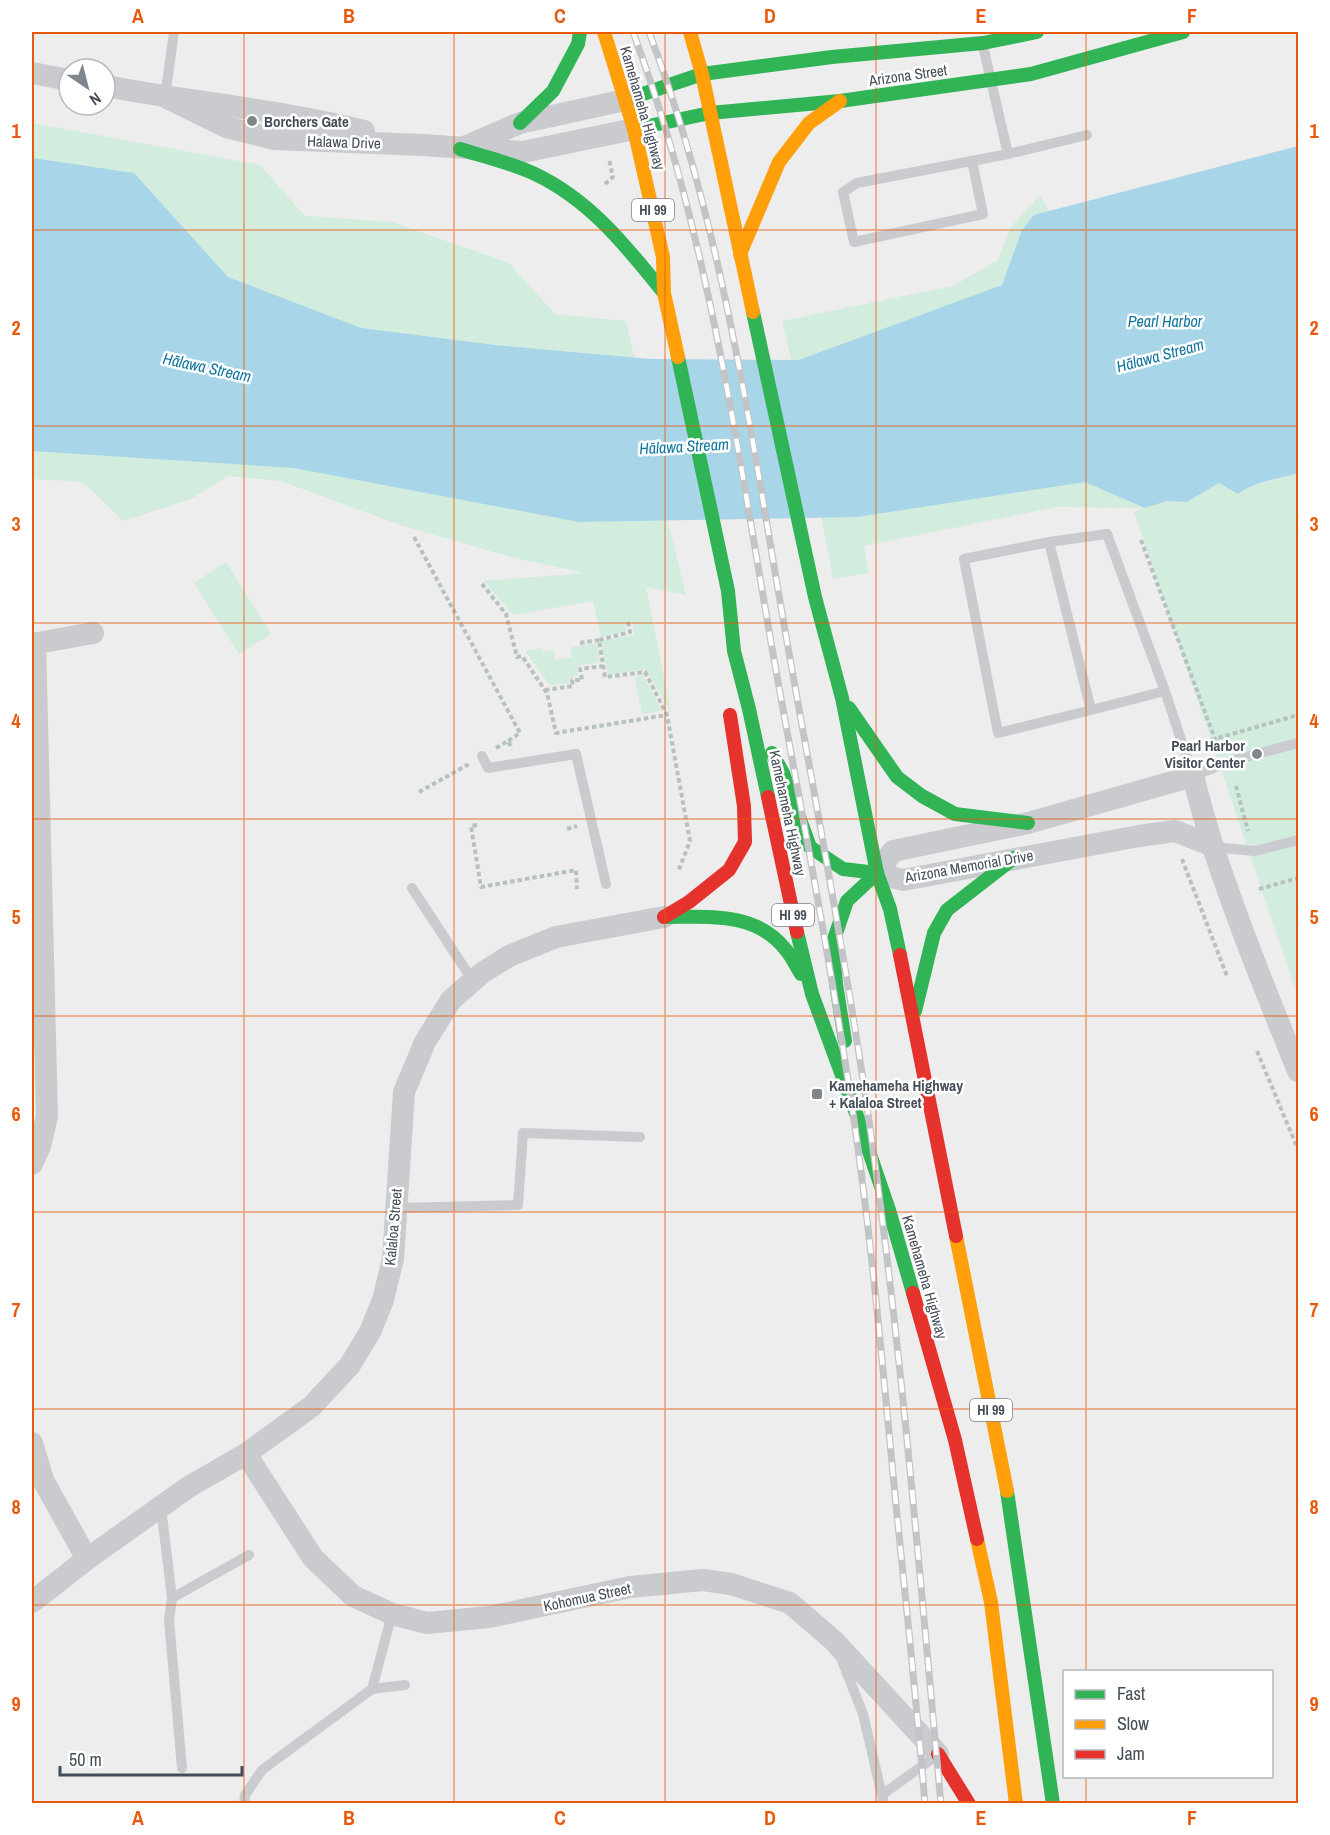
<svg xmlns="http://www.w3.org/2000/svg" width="1330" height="1835" font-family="'Archivo Narrow',sans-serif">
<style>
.green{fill:#d2ecde}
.water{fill:#a8d6e8}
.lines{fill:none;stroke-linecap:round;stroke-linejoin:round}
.path{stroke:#b6c2bf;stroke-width:4;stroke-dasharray:4.5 3;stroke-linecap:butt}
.lane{stroke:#c9cbce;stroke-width:10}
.street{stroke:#c9cbce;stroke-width:22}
.fast{stroke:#30b455;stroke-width:14}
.slow{stroke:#ff9f0a;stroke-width:14}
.jam{stroke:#e5322d;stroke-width:14}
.rail-casing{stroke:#c3c4c7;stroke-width:7}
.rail{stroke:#fff;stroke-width:4.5;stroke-dasharray:14;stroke-linecap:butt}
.grid{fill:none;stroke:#e8590c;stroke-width:1.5;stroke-opacity:0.55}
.poi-dot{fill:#80868c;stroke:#fff;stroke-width:2}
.labels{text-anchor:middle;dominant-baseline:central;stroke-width:5;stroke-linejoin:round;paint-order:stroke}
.shield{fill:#fff;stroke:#7d838a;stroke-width:1.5}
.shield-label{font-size:14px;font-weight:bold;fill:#454e58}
.street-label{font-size:15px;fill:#454e58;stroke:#fff}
.poi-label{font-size:15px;font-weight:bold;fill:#454e58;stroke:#fff;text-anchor:start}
.water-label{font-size:16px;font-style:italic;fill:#13769d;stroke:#fff}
.neatline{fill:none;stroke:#e8590c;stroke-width:2}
.grid-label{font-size:20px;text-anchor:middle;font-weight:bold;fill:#e8590c}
</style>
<rect width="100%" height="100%" fill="#eeeded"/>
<g class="green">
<path d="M32,123L260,165L305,216L392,222L509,263L555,314L626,321L648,418L228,339L32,191Z"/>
<path d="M1040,195L1050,212L1030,288L808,431L782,321L953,286L998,260L1011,227Z"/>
<path d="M32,365L662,498L686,595L646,587L671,713L646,669L608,675L601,641L634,635L632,622L625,623L626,631L601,637L593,601L513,615L484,581L585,573L514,558L403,526L281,481L228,476L191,499L123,521L83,482L32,479Z"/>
<path d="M1087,463L1145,508L1167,501L1187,502L1219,483L1248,486L1267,482L1298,473V997L1134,512L1142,508L1057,507L864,546L869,573L833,579L814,477Z"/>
<path d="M226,562L271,634L239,654L194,583Z"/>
<path d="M597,643L600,662L577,666L578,676L569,678V683L550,685L525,651L542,648L543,652L554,650L555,660L572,657L570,647Z"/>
<path d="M643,675L661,711L642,714L635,678Z"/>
</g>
<path class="water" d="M1298,146V473C1279,479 1253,482 1238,494L1219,483L1187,502L1167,501L1145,508L1085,482L857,517L579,522L294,468L32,451V158L134,173L228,277L361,328L495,345L650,359L799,360L1002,285L1022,230L1034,215Z"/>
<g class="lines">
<g class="path">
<path d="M605,184L613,177L609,159"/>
<path d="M414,537L520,733L508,741"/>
<path d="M1141,540L1215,739L1222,746"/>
<path d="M482,584L506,614L517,657L522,656L547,693L556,733L667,715"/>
<path d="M628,622L630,632L599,640L605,677L645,672L667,715L690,841L678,872"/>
<path d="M580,643L599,640"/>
<path d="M545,690L573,686L572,680H582L580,669L603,666"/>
<path d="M1204,742L1298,715"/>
<path d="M496,748L508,741L512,749"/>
<path d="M1236,786L1248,831"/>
<path d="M419,792L469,764"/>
<path d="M477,825L471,826L481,887L576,870L577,889"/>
<path d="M567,829L577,826"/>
<path d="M1182,859L1227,976"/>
<path d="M1259,889L1298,878"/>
<path d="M1257,1051L1297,1147"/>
</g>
<g class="lane">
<path d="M983,46L1008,154L1087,135"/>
<path d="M165,97L174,32"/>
<path d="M972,161L983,214L854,242L843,192L857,183L1008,154"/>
<path d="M1049,542L964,559L998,733L1091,710"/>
<path d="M1165,691L1091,710L1049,542L1107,534L1165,691L1193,776L1231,761L1298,743"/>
<path d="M482,756L488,768L576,754L606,884"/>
<path d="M1213,847L1255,851L1298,840"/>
<path d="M412,888L473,981"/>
<path d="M396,1208L518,1205L523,1133L640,1137"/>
<path d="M161,1507L172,1598L249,1555"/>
<path d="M172,1598L169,1620L182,1768"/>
<path d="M841,1658L863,1714L884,1804"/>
<path d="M372,1689L405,1685"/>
<path d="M883,1794L936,1756"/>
<path d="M244,1804L245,1795L262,1770L372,1689L392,1614"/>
</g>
<g class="street">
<path d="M32,73L69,80"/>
<path d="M105,86C191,102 279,110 364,131"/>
<path d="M165,97L226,127L274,139L423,145L523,152L634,129"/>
<path d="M464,147L520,123L625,100"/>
<path d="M32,644L93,633"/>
<path d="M1213,846L1175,831L1139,836L903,880L877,873L893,851L1028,823L1193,776C1199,800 1206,824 1213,847C1238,923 1268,997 1298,1071"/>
<path d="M32,1164L40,1146L47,1116L35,643"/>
<path d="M32,1443L43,1480L87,1559"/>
<path d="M246,1454L313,1558L353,1596L392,1614L427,1623L489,1617L630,1587L703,1580L731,1584L790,1603L834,1641L938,1754"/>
<path d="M32,1602L87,1559L190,1486L246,1454L312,1406L350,1365L370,1332L383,1300L393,1259L404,1092L425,1042L451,1000L482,973L509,956L556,937L664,917"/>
</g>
<g class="fast">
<path d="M625,100L702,74L832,57L983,43L1037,32"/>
<path d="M520,123L553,91L578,44L580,32"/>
<path d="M634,129L710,113L840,101L1031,74L1183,32"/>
<path d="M460,149C485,157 512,163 535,174C590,200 627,247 664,293"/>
<path d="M753,312L815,597L842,698L877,873L890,909L900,955"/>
<path d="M678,357L728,591L734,651L749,709L768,797"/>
<path d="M849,708L897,777L922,796L955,814L1028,823"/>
<path d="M772,753L783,773L810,847L843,869L877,873"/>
<path d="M664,917C707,917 756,911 786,950C792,957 796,966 801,974"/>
<path d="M797,932L812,994L857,1116L889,1210L913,1293"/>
<path d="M915,1011L934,933L947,910L1014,858"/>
<path d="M845,1041L836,984L833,942L847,901L877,873"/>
<path d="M1007,1491L1053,1804"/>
</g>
<g class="slow">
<path d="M604,32L634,129L663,257L664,293L678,357"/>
<path d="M690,32L702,74L753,312"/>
<path d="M740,254L779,162L809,123L840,101"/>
<path d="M956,1236L1007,1491"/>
<path d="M977,1539L991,1602L1016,1804"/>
</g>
<g class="jam">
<path d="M768,797L797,932"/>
<path d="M664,917L689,902L729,870L745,842L744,806L730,715"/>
<path d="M900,955L956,1236"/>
<path d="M913,1293L955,1440L977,1539"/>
<path d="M938,1754L969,1804"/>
</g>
<g class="rail-casing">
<g id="rail">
<path d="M633,32C707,230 736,440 772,648C800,805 831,962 854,1120C873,1251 884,1383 897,1515C907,1611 917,1707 925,1804"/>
<path d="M649,32C722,224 750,429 785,630C812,784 842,938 865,1093C900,1329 919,1567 941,1804"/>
</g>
</g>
<use href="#rail" class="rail"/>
</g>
<path class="grid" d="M244,32V1804M454,32V1804M665,32V1804M876,32V1804M1086,32V1672M32,230H1298M32,426H1298M32,623H1298M32,819H1298M32,1016H1298M32,1212H1298M32,1409H1298M32,1605H1298M1086,1776V1804"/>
<g class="poi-dot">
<circle cx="252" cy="121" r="6"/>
<circle cx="1257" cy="754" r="6"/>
<rect x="811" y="1088" width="12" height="12" rx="3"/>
</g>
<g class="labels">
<g class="shield">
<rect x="632" y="199" width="42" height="22" rx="4.5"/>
<rect x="772" y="904" width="42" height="22" rx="4.5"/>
<rect x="970" y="1399" width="42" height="22" rx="4.5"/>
</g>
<g class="shield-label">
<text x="653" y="210">HI 99</text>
<text x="793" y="915">HI 99</text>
<text x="991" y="1410">HI 99</text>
</g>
<g class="street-label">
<text transform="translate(908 75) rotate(-8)">Arizona Street</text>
<text transform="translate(643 108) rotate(74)">Kamehameha Highway</text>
<text transform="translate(344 142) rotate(2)">Halawa Drive</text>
<text transform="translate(788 813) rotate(78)">Kamehameha Highway</text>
<text transform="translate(969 866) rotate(-10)">Arizona Memorial Drive</text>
<text transform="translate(393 1227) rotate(-85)">Kalaloa Street</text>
<text transform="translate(925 1277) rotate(74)">Kamehameha Highway</text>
<text transform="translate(587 1597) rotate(-12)">Kohomua Street</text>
</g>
<g class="poi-label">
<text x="264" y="121">Borchers Gate</text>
<text x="1245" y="745" text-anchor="end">Pearl Harbor<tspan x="1245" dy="17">Visitor Center</tspan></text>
<text x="829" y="1085">Kamehameha Highway<tspan x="829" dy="17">+ Kalaloa Street</tspan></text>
</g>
<g class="water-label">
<text x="1165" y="321">Pearl Harbor</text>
<text transform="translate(1160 355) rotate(-15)">Hālawa Stream</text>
<text transform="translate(207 367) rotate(12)">Hālawa Stream</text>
<text transform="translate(684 446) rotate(-3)">Hālawa Stream</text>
</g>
</g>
<rect width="1330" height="1835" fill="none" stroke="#ffffff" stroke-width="66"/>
<rect x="1063" y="1670" width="210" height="108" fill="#ffffff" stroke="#b5b8bc" stroke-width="1.5"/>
<rect x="1075" y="1690" width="30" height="9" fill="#30b455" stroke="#b5b8bc" stroke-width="1.5"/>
<text x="1117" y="1700" font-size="18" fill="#454e58">Fast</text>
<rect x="1075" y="1720" width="30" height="9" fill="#ff9f0a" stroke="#b5b8bc" stroke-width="1.5"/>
<text x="1117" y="1730" font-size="18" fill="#454e58">Slow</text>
<rect x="1075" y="1750" width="30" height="9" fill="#e5322d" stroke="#b5b8bc" stroke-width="1.5"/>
<text x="1117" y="1760" font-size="18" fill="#454e58">Jam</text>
<g transform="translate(87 87) rotate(145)"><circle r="28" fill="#ffffff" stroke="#b5b8bc" stroke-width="1.5"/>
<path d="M0-4.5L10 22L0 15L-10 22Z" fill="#80868c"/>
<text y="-9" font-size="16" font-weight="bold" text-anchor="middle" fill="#454e58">N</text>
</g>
<path d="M60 1766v9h182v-9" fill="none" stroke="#454e58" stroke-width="3"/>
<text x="69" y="1766" font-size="18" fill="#454e58" stroke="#ffffff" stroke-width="4.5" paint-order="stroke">50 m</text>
<rect x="33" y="33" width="1264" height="1769" class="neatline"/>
<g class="grid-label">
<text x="138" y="23">A</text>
<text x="349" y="23">B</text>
<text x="560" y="23">C</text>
<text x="770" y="23">D</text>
<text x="981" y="23">E</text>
<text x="1192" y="23">F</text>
<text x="16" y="138">1</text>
<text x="1314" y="138">1</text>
<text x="16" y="335">2</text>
<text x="1314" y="335">2</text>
<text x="16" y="531">3</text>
<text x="1314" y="531">3</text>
<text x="16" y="728">4</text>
<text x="1314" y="728">4</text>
<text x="16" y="924">5</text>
<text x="1314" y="924">5</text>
<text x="16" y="1121">6</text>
<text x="1314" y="1121">6</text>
<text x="16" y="1317">7</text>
<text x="1314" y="1317">7</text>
<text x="16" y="1514">8</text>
<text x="1314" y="1514">8</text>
<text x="16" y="1711">9</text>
<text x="1314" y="1711">9</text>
<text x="138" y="1825">A</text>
<text x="349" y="1825">B</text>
<text x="560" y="1825">C</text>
<text x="770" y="1825">D</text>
<text x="981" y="1825">E</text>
<text x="1192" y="1825">F</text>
</g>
</svg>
